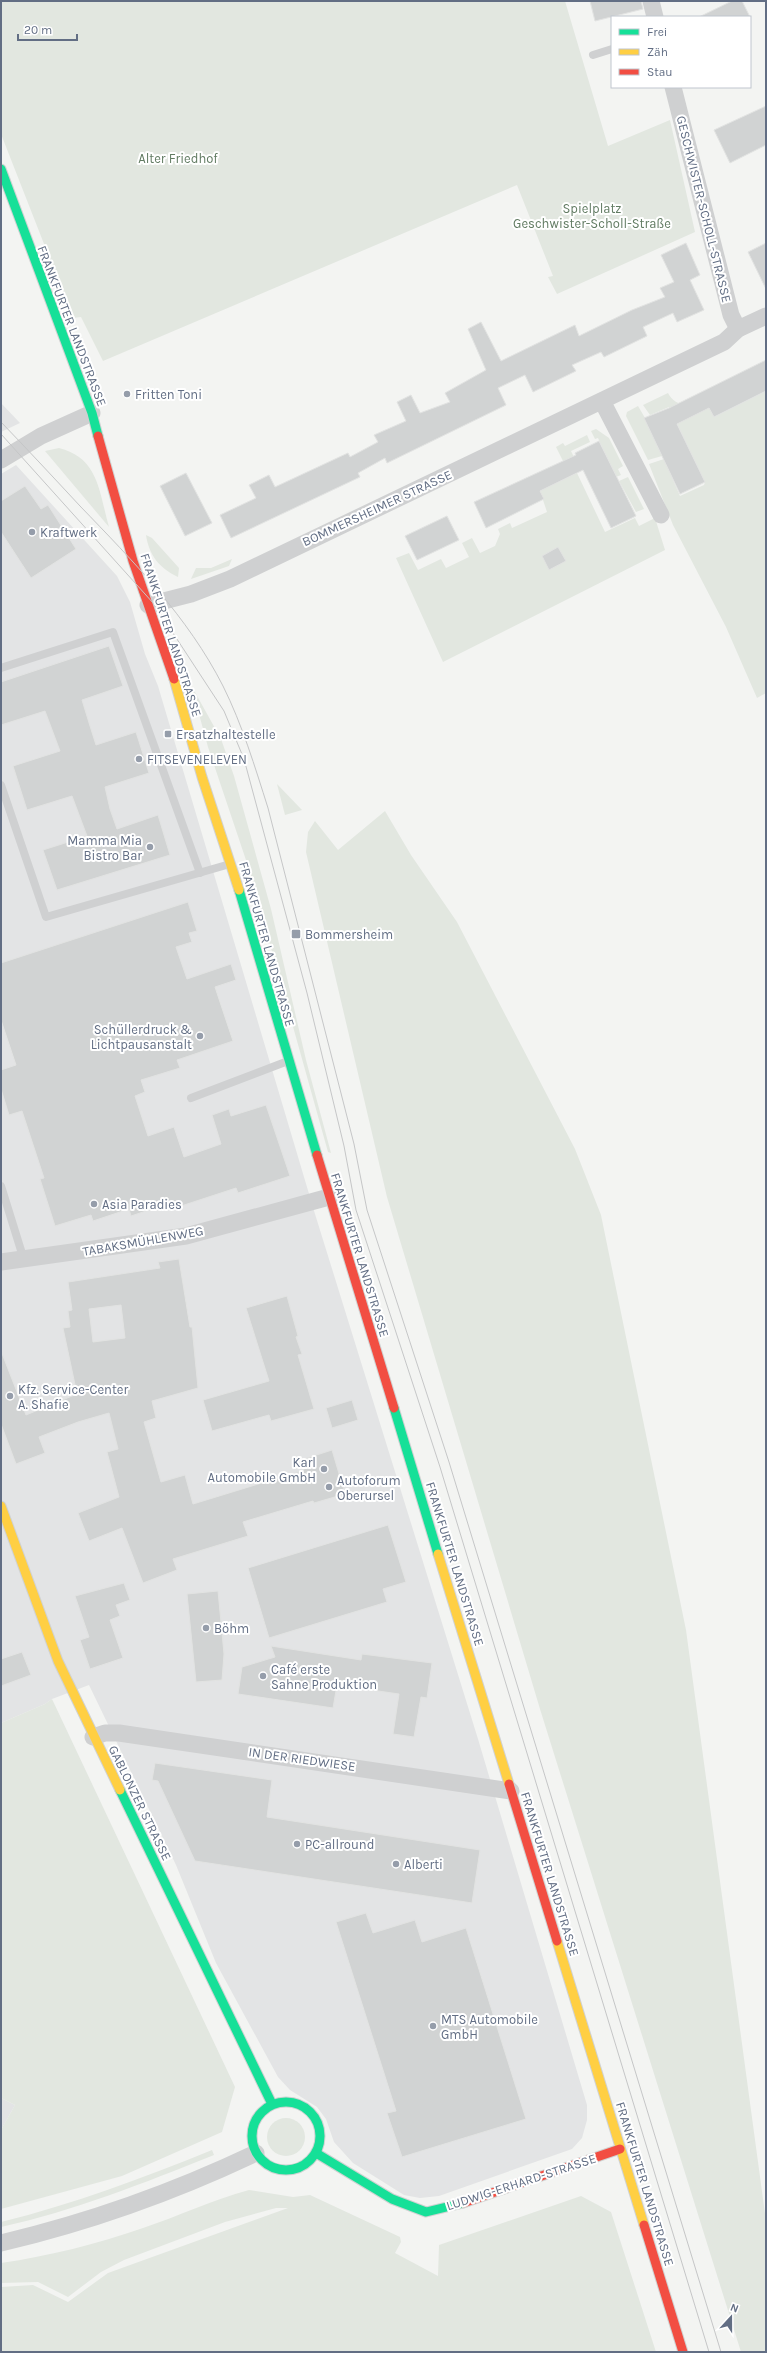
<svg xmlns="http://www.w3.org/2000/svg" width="767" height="2353" font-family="Karla,sans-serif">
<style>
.built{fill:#e3e4e5}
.green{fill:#e2e7e0}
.building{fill:#d1d3d3;stroke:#e2e3e2;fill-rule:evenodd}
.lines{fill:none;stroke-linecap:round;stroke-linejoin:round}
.fast-casing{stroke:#d0d2d2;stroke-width:11}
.slow-casing{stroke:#d0d2d2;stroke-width:11}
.jam-casing{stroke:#d0d2d2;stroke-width:11}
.lane{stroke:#cfd0d1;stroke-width:8}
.street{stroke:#cfd0d1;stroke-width:17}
.fast{stroke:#16e098;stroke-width:9}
.slow{stroke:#ffcf43;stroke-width:9}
.jam{stroke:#f24e42;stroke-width:9}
.tram{stroke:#c5c6c7;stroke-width:1}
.poi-dot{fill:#959daa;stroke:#fff;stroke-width:1.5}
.labels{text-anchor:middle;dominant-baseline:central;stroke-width:4;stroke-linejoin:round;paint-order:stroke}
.park-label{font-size:13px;fill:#617b62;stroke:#fff}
.street-label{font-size:13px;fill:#626e84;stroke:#fff}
.poi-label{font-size:13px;fill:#626e84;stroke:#fff;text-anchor:start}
</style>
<rect width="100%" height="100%" fill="#f3f4f2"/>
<g class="built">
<path d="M1,403L20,423L1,432Z"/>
<path d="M16,465L117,576L130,602L145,654L158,686L315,1214L478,1739L587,2105V2120L582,2138L572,2149L439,2196L420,2198L404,2195L353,2163L334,2142L326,2119L317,2107L290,2090L278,2077L216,1963L176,1865L89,1685L52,1699L45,1704L1,1723V474Z"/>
<path d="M1,2098L15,2105L1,2130Z"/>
</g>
<g class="green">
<path d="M1,1H565L608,146L670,120L695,232L557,294L548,277L553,276L517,185L103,361L81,317L73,318L1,134Z"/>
<path d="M766,391V693L757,698L726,627L673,525L649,464L664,459L680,496L704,485L705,482L669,407L650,415L643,405L668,393C675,408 695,406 709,408L714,417Z"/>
<path d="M638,406L645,418L662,456L648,460L626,416L627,412Z"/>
<path d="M596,429L609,438L623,466L618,469L621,475L616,477L598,438L595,439L591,431Z"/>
<path d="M587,435L590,442L571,451L580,470L570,475L556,447L563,443L565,446Z"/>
<path d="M59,448C99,458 99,492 109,527L45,451Z"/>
<path d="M577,473L605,532L635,518L639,526L655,518L665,550L443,662L396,558L409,553L418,570L441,559L446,568L469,557L462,543L472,538L480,553L495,546L500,534L498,529L510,523L512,528L547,512L540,491Z"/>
<path d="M628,477L644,509L636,512L619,481Z"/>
<path d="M146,535L152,538L179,568L178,577C159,568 149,555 146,535Z"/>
<path d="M232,559L229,566L191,579L196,568H211Z"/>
<path d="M191,685L221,739L234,776L271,909L306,1060L331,1153L328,1152L249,869L208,747Z"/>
<path d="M277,784L302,810L285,815Z"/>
<path d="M385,811L411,855L457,922L575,1149L601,1215L686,1630L766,2221V2352H741L540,1709L387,1197L306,852L308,832L315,821L338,850Z"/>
<path d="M52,1699L235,2087L222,2132L122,2176L1,2209V2130L15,2105L1,2098V1723L45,1704Z"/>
<circle cx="286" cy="2137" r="19"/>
<path d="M212,2150L214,2155C144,2183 74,2211 1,2227V2222C74,2204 143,2178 212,2150Z"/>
<path d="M249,2190L293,2197L310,2195L400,2237L401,2242L395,2253L438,2276L439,2245L581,2196L611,2212L656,2352H1V2287L33,2285L68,2302L108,2273L288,2208H276L225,2222L124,2260L101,2272L68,2297L38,2282L1,2283V2263C49,2256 97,2244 143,2228C179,2216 212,2200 249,2190Z"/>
</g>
<g class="building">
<path d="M590,1H641L643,9L595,21Z"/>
<path d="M732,1H742L750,17H699Z"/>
<path d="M766,106V145L730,163L714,130Z"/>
<path d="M686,243L700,275L690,280L704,310L677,322L673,313L643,327L647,336L604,357L601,352L572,365L576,371L533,392L525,375L498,388L506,405L387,463L385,458L358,473L360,477L231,538L220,515L256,498L249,485L269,475L275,487L348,453L350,457L378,442L374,435L406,421L397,402L411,395L420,413L450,402L445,393L486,370L468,329L481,322L501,361L575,325L579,336L632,310L665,297L660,288L674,282L661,255Z"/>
<path d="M766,243V289L748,252Z"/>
<path d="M766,360V391L714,417L709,408L677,424L705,482L680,494L644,418L669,408Z"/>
<path d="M599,441L636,516L611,528L583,470L540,491L544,499L486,528L474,502L576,455L575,453Z"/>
<path d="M186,473L212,523L185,536L160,486Z"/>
<path d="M25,486L41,509L48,505L76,549L31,578L1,532V501Z"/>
<path d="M447,516L459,540L417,560L405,536Z"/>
<path d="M558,547L566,561L549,570L542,556Z"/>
<path d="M109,646L123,686L82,700L90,726L96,745L136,732L149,773L105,787L110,809L117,829L158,815L170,855L57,890L43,850L87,836L72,796L27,810L13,766L60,751L45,711L1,725V682Z"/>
<path d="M188,902L197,931L189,933L192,942L176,947L187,979L231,964L236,980L215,987L233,1041L177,1060L180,1068L141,1080L145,1092L135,1096L148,1136L174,1127L184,1157L221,1144L212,1115L229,1109L231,1116L266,1105L290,1176L238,1193L236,1188L172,1209L170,1203L131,1216L129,1209L93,1221L91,1215L55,1226L40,1179L44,1178L22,1111L9,1115L1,1089V1070L16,1065L1,1020V963Z"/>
<path d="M179,1259L190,1327H192L198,1388L152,1401L156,1418L144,1422L161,1482L185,1475L193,1504L304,1470L301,1460L332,1450L345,1494L314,1503L313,1501L243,1522L248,1536L173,1559L177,1570L143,1583L122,1528L89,1541L78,1513L119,1497L107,1452L118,1449L109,1413L78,1422L39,1437L45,1453L16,1464L1,1424V1351L26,1415L77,1394L63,1328L70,1327L68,1311L72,1310L68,1282L160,1268L158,1262ZM121,1305L125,1338L93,1342L89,1309Z"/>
<path d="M287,1296L298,1336L296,1337L302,1354L298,1355L314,1409L271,1421L269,1415L212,1431L203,1400L269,1381L246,1308Z"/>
<path d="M352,1400L358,1420L332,1428L326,1408Z"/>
<path d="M388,1525L406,1582L383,1589L387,1602L269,1638L248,1568Z"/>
<path d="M124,1583L130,1600L116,1605L120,1616L110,1620L123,1658L90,1669L80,1640L89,1637L75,1596Z"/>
<path d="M218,1591L224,1654L222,1680L196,1682L187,1594Z"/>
<path d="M271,1646L361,1660L362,1654L432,1663L427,1698L421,1697L414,1737L393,1734L399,1694L337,1685L333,1708L238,1694L242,1667L275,1657Z"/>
<path d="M22,1652L31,1675L1,1686V1659Z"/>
<path d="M155,1763L272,1780L267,1817L480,1850L472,1903L195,1861L158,1781L152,1780Z"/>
<path d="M366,1913L373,1933L415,1920L422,1942L466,1928L526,2119L402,2157L387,2113L396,2111L336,1922Z"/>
</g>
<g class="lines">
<g class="fast-casing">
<g id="fast">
<path d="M1,169L92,413L98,436"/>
<path d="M239,890L317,1155"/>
<path d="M394,1408L438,1554"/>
<path d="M120,1790L272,2104"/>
<circle cx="286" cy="2136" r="34"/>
<path d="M316,2153L392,2199L426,2212L463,2203"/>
</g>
</g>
<g class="slow-casing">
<g id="slow">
<path d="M174,679L202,777L239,890"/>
<path d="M1,1506L58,1661L120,1790"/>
<path d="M438,1554L509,1784"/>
<path d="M557,1941L644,2225"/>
</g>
</g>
<g class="jam-casing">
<g id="jam">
<path d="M98,436L133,561L174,679"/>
<path d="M317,1155L394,1408"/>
<path d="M509,1784L557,1941"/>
<path d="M463,2203L620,2149"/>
<path d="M644,2225L683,2352"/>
</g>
</g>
<g class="lane">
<path d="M593,55L612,49"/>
<path d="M1,668L113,632L200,873"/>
<path d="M1,785L46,917L230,864"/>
<path d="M191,1098L288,1061"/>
<path d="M1,1186L24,1260"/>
</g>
<g class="street">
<path d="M651,1L655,17"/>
<path d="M673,87L731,315L738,329"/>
<path d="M602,401L661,515"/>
<path d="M1,460L41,436L92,413"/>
<path d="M148,605L191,594L230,579L724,342L738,329L766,316"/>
<path d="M1,1262L186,1236L329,1197"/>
<path d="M93,1737L105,1733H119L511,1791"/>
<path d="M1,2243C90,2222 174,2192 256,2153"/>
</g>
<use href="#fast" class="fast"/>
<use href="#slow" class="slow"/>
<use href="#jam" class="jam"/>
<g class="tram">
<path d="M1,422C28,450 54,478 80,506C133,561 188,617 223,686C242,724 255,767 268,808L354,1144L367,1210L449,1462L721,2352"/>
<path d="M1,434L154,604L224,711L244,759L307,993L344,1146L356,1210L440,1467L709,2352"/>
</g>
</g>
<g class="poi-dot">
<circle cx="127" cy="394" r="4"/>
<circle cx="32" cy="532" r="4"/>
<rect x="164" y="730" width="8" height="8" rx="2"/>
<circle cx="139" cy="759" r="4"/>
<circle cx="150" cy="847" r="4"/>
<rect x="291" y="929" width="10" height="10" rx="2"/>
<circle cx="200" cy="1036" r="4"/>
<circle cx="94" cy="1204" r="4"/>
<circle cx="10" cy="1396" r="4"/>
<circle cx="324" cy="1469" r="4"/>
<circle cx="329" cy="1487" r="4"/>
<circle cx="206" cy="1628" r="4"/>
<circle cx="263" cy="1676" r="4"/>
<circle cx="297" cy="1844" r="4"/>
<circle cx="396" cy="1864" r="4"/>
<circle cx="433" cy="2026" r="4"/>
</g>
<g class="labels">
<g class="park-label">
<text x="178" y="158">Alter Friedhof</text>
<text x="592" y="208">Spielplatz<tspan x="592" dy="15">Geschwister-Scholl-Straße</tspan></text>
</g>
<g class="street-label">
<text transform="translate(704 209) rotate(76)">GESCHWISTER-SCHOLL-STRASSE</text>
<text transform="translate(72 326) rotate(69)">FRANKFURTER LANDSTRASSE</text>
<text transform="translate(377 508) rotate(-25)">BOMMERSHEIMER STRASSE</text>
<text transform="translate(171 635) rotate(72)">FRANKFURTER LANDSTRASSE</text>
<text transform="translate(267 944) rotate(74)">FRANKFURTER LANDSTRASSE</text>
<text transform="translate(143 1241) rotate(-10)">TABAKSMÜHLENWEG</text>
<text transform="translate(360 1255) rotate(73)">FRANKFURTER LANDSTRASSE</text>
<text transform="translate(455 1564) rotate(73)">FRANKFURTER LANDSTRASSE</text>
<text transform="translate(302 1759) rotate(8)">IN DER RIEDWIESE</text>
<text transform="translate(140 1803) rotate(64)">GABLONZER STRASSE</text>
<text transform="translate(550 1874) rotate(73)">FRANKFURTER LANDSTRASSE</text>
<text transform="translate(521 2182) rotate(-18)">LUDWIG-ERHARD-STRASSE</text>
<text transform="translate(645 2184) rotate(73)">FRANKFURTER LANDSTRASSE</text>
</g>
<g class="poi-label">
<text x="135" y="394">Fritten Toni</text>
<text x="40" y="532">Kraftwerk</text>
<text x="176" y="734">Ersatzhaltestelle</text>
<text x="147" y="759">FITSEVENELEVEN</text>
<text x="142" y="840" text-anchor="end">Mamma Mia<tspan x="142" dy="15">Bistro Bar</tspan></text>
<text x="305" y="934">Bommersheim</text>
<text x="192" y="1029" text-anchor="end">Schüllerdruck &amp;<tspan x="192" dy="15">Lichtpausanstalt</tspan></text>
<text x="102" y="1204">Asia Paradies</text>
<text x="18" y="1389">Kfz. Service-Center<tspan x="18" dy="15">A. Shafie</tspan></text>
<text x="316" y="1462" text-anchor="end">Karl<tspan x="316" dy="15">Automobile GmbH</tspan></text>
<text x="337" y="1480">Autoforum<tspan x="337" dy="15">Oberursel</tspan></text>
<text x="214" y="1628">Böhm</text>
<text x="271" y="1669">Café erste<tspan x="271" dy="15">Sahne Produktion</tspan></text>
<text x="305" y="1844">PC-allround</text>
<text x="404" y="1864">Alberti</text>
<text x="441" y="2019">MTS Automobile<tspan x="441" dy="15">GmbH</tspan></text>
</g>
</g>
<rect width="767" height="2353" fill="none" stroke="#626e84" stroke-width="4"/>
<rect x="611" y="16" width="140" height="72" fill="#ffffff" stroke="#c0c5ce"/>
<rect x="619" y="29" width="20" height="6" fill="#16e098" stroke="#c0c5ce"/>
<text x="647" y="36" font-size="12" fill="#626e84">Frei</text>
<rect x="619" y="49" width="20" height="6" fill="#ffcf43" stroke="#c0c5ce"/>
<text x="647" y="56" font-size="12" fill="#626e84">Zäh</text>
<rect x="619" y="69" width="20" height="6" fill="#f24e42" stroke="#c0c5ce"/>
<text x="647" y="76" font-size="12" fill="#626e84">Stau</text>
<g transform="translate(731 2317) rotate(21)" stroke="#ffffff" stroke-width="3" paint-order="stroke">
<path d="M0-3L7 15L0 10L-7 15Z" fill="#626e84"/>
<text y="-6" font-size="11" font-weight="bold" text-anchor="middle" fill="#626e84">N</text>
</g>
<path d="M18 34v6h59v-6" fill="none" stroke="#626e84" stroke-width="2"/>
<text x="24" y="34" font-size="12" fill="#626e84" stroke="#ffffff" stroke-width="3" paint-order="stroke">20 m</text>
</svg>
